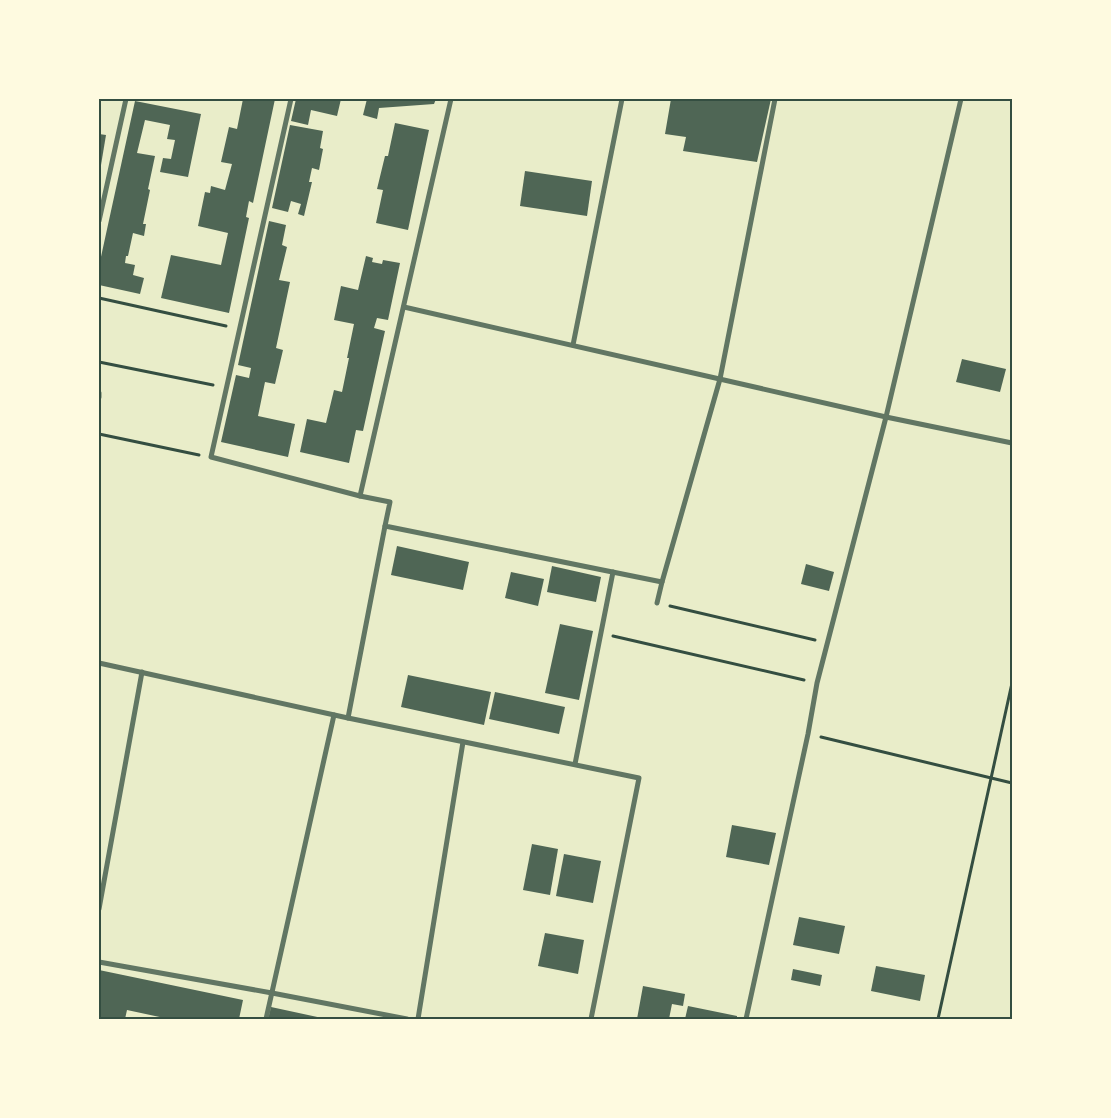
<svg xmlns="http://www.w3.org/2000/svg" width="1111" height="1118" font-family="'Alegreya Sans',sans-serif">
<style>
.building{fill:#4f6655}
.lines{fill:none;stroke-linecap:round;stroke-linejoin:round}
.path{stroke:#344e41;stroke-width:3}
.minor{stroke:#617663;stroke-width:5}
.neatline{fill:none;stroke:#344e41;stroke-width:2}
</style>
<rect width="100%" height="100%" fill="#e9edc9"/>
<g class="building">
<path d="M243,99H275L253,203L249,201L246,217L249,218L229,313L161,298L171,255L221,265L228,233L198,226L205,192L210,193L211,186L225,190L232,164L221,162L229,127L237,129Z"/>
<path d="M296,99H341L337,116L311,110L308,125L291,121Z"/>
<path d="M367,99H436L434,104L379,108L377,119L363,115Z"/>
<path d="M671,99H771L757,162L683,151L686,137L665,134Z"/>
<path d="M135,101L201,114L188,177L160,172L163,158L171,159L175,140L167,139L170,125L145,120L137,153L155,156L148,189L150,190L143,224H146L144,236L133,233L128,256H126L125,263L135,265L133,275L144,278L140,294L99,285V266Z"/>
<path d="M395,123L429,130L408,230L376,223L383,190L377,189L385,156H388Z"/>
<path d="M290,125L323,131L320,148L323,149L319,170L312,168L309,182H312L304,216L298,214L301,204L291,201L288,212L272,208Z"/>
<path d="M99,134L106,135L100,171H99Z"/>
<path d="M525,171L592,181L587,216L520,206Z"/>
<path d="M269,221L286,225L282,245L287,247L279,280L290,282L276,348L283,350L275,384L265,382L258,416L295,424L288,457L221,442L236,375L249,378L251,368L238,365Z"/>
<path d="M366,256L373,258L372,262L382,264L383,260L400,263L388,320L377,318L374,328L385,331L363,431L356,430L349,463L300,452L307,419L326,423L334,390L342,392L349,358H347L354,324L334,320L341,286L358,290Z"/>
<path d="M962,359L1006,369L1000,392L956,382Z"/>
<path d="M397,546L469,562L463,590L391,575Z"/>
<path d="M806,564L834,572L829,591L801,584Z"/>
<path d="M552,566L601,577L596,602L547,592Z"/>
<path d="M511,572L544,579L538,606L505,598Z"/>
<path d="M560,624L593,631L579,700L545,693Z"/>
<path d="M408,675L491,692L484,725L401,707Z"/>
<path d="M495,692L565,707L559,734L489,719Z"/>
<path d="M732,825L776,833L769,865L726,857Z"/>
<path d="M532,844L558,849L550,895L523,890Z"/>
<path d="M564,854L601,861L593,903L556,896Z"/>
<path d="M799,917L845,926L839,954L793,945Z"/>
<path d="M545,933L584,940L578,974L538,966Z"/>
<path d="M876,966L925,975L920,1001L871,991Z"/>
<path d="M793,969L822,975L820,986L791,980Z"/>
<path d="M99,970L243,1000L239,1019H169L127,1010L125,1019H99Z"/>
<path d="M643,986L685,994L683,1006L672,1004L669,1019H637Z"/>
<path d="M688,1006L737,1016V1019H685Z"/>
<path d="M271,1007L322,1018V1019H268Z"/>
</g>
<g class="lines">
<g class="path">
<path d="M99,298L226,326"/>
<path d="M99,362L213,385"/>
<path d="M99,434L199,455"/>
<path d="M670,606L815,640"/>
<path d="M613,636L804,680"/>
<path d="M821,737L1012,783"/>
<path d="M938,1019L1012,683"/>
</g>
<g class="minor">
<path d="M291,99L211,457L360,496L390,502L385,526L662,582"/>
<path d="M99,221L126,99"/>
<path d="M404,307L886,417L1012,443"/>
<path d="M573,345L622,99"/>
<path d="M99,393V397"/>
<path d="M360,496L451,99"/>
<path d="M657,603L662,582L720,379L775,99"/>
<path d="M99,663L348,718L639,778L591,1019"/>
<path d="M348,718L385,526"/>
<path d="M575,764L613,572"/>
<path d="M99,909L142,672"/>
<path d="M99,962L272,993L407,1019"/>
<path d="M266,1019L334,715"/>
<path d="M418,1019L463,742"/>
<path d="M746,1019L808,734L817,683L886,417L961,99"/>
</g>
</g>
<rect width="1111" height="1118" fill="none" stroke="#fefae0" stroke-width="200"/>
<rect x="100" y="100" width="911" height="918" class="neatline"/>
</svg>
